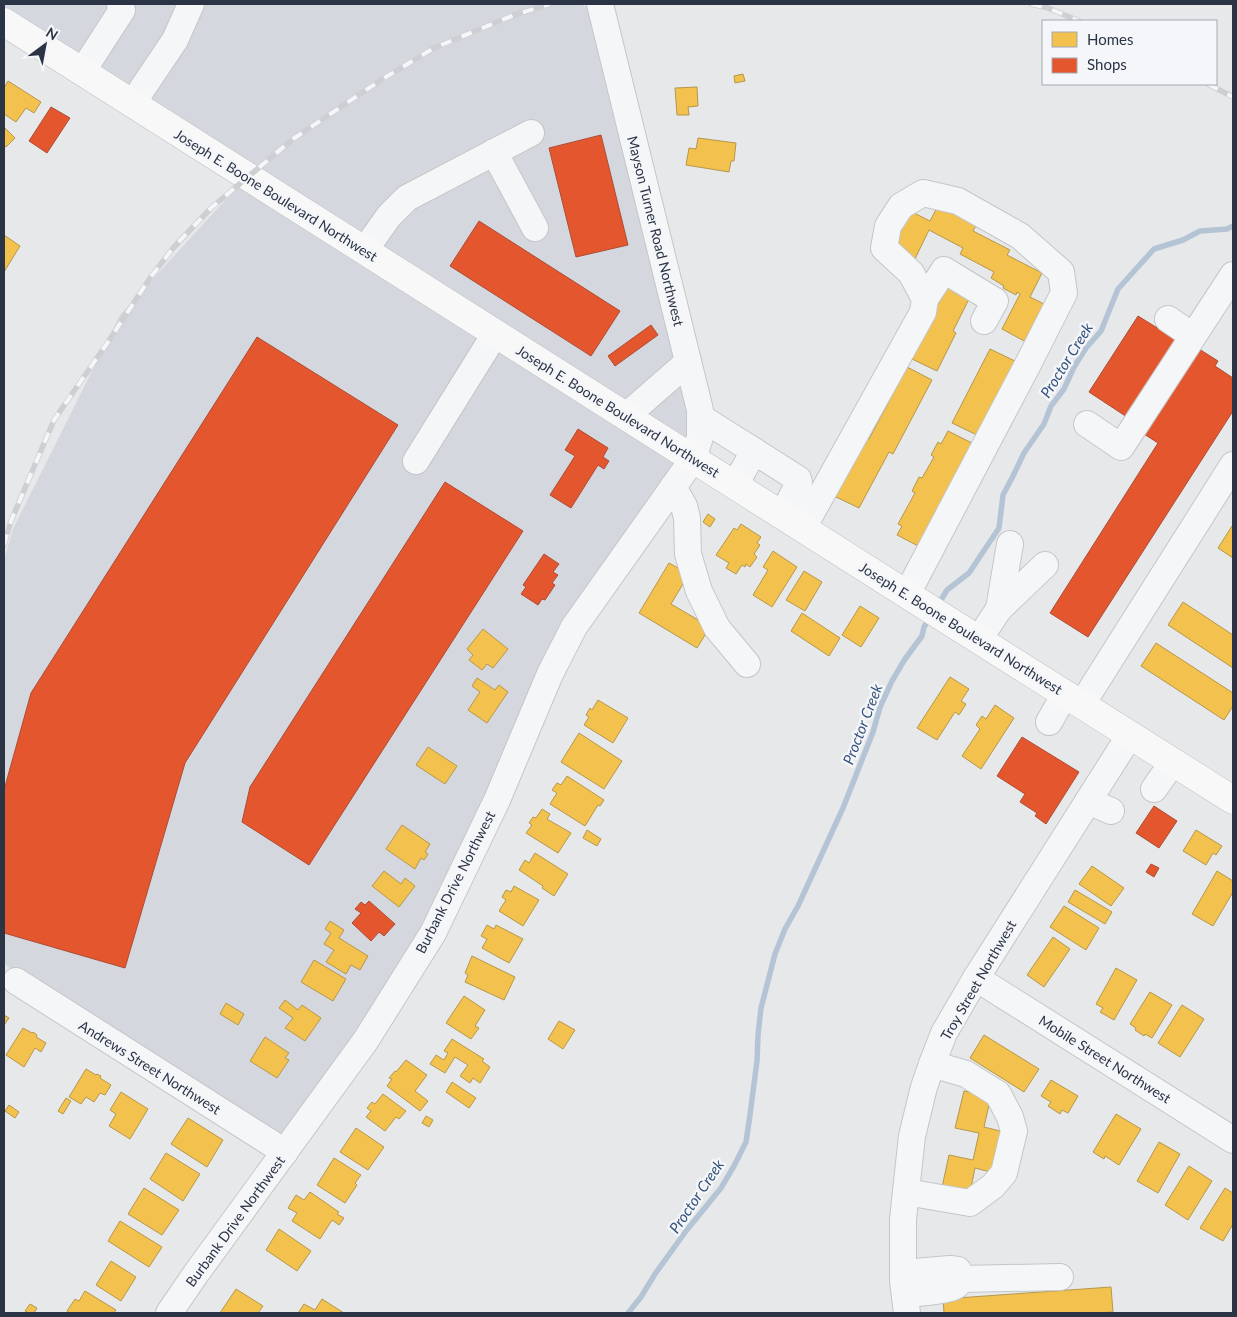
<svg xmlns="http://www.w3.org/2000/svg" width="1237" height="1317" font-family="Lato,sans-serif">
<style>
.built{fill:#d4d7dd}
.homes{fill:#f2c14e;stroke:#b6974b}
.shops{fill:#e4572e;stroke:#ac4c35}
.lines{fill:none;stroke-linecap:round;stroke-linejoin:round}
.stream{stroke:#b4c4d5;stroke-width:5.5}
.minor-casing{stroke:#c4c6c8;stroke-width:28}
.major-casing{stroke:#c2c5c8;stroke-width:29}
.minor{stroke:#f5f6f7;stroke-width:26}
.major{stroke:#f8f8f8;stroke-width:28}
.rail-casing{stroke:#cecfd2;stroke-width:5.5}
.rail{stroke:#f4f6f9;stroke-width:4;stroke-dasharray:11;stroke-linecap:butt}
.labels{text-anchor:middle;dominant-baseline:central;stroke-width:5;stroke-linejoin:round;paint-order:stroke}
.street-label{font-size:14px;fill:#2b3445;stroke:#f4f6f9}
.water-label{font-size:15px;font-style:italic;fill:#34527a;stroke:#f4f6f9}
</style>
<rect width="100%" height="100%" fill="#e6e8ea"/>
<path class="built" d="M4,4H579L601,12L701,440L561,650L443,904L280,1149L4,964V560L13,529L120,315L250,173L4,17Z"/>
<g class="homes">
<path d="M743,74L745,81L735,83L734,76Z"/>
<path d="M8,81L41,102L34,113L26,108L16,122L4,114V88Z"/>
<path d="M697,87L698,106L688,107L689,115H677L675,88Z"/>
<path d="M4,127L15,138L6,147L4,145Z"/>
<path d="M698,138L736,143L734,161H731L729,172L686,165L689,148L696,149Z"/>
<path d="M939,204L977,224L973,231L1010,250L1007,255L1042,273L1030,297L1046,305L1026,342L1002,329L1020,294L1017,292L1016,295L1003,288L1004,286L991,278L994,272L960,254L963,248L929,230L914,261L889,248L908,210L930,221Z"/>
<path d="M4,235L20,246L4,272Z"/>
<path d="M946,283L971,295L953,331L956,333L937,371L912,359L930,322Z"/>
<path d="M990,349L1015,361L977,435L952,423Z"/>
<path d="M907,367L932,380L893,454L889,452L859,508L834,496L865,437L869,439Z"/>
<path d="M948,431L972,443L934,515L938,518L922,548L897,535L902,526L898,524L915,493L912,491L919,477L922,478L934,457L931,455L938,442L941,444Z"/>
<path d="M708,514L715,519L710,527L703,522Z"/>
<path d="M741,524L761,537L757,543L760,545L754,554L757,557L750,567L746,564L745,567L742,565L736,574L726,568L729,563L716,555L734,528L737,530Z"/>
<path d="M1232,526H1233V558L1218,548Z"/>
<path d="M773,551L797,567L772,607L753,595L768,570L763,567Z"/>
<path d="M669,563L689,574L671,604L710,627L697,648L639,613Z"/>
<path d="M804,571L822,582L805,611L786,600Z"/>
<path d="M1183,602L1233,635V668L1168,625Z"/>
<path d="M860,606L879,618L861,647L842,635Z"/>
<path d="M802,613L840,638L829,656L791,631Z"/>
<path d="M483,629L508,649L493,668L487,664L482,670L469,660L473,655L467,649Z"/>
<path d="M1156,643L1233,693V706L1224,720L1141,666Z"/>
<path d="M950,677L969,689L961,701L966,704L959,715L955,712L937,740L917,728Z"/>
<path d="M477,678L495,690L499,685L508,692L487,723L468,710L480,692L472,686Z"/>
<path d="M598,700L628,718L613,743L584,725L589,717L586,715L590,708L592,710Z"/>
<path d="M995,705L1014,718L981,769L962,756L980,729L976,725L982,716L986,719Z"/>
<path d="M579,733L622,761L604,789L561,762Z"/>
<path d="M428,747L457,766L445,784L416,765Z"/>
<path d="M567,776L604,800L600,806L598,805L585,826L550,804L557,793L552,790L557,783L561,785Z"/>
<path d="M542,809L550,814L547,819L571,833L558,853L526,833L532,825L529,823L533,817L536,818Z"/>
<path d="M402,825L430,844L425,852L428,854L424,860L421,858L415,869L386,849Z"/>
<path d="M587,830L601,839L597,846L583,838Z"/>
<path d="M1196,830L1222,846L1216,855L1213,853L1206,865L1183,851Z"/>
<path d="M535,853L568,874L554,896L542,888L543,886L519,870L525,860L529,863Z"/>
<path d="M1092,866L1124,888L1111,906L1079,884Z"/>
<path d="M384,871L401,884L405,878L415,886L399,907L372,886Z"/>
<path d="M1217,871L1233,881V892L1213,926L1192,914Z"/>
<path d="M514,886L539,900L523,926L499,911L506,900L502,897L506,890L511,892Z"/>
<path d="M1075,890L1112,912L1105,924L1068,902Z"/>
<path d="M1064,906L1099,928L1086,950L1050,927Z"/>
<path d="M330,921L344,930L339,938L368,956L360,970L351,965L346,974L326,962L334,950L324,944L331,933L325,929Z"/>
<path d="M487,925L494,929L496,925L523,939L509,963L482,948L487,939L481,936Z"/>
<path d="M1053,937L1070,949L1044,987L1027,975Z"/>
<path d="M472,956L515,977L504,1000L465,982L468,975L465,973Z"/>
<path d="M314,960L346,979L333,1001L301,982Z"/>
<path d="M1116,968L1137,980L1114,1020L1100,1012L1103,1008L1096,1004Z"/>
<path d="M1150,992L1172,1005L1152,1038L1145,1034L1144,1036L1135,1030L1136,1028L1130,1024Z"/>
<path d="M464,996L485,1010L475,1026L479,1028L471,1039L446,1023Z"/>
<path d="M285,1000L298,1010L302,1005L321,1018L305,1041L285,1028L293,1018L279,1008Z"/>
<path d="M226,1003L244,1014L238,1025L220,1014Z"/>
<path d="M1182,1005L1204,1019L1180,1057L1158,1043Z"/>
<path d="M4,1015L9,1018L4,1025Z"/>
<path d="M559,1021L575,1030L563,1049L548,1039Z"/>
<path d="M23,1028L32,1033L33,1032L37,1035L36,1037L46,1043L41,1052L35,1048L24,1067L6,1055Z"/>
<path d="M984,1035L1039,1069L1024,1092L970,1058Z"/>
<path d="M265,1037L289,1053L285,1058L289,1060L277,1078L250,1061Z"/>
<path d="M452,1039L484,1059L482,1061L490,1067L480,1083L473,1078L470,1083L460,1076L468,1065L455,1057L445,1073L430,1064L436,1055L444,1060L448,1053L444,1051Z"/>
<path d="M406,1060L427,1075L415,1091L428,1101L420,1111L387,1086L392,1079L389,1078L395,1071L396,1072Z"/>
<path d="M86,1069L96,1075L97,1074L101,1076L100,1078L111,1085L105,1095L100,1093L94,1102L86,1097L81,1104L69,1097Z"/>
<path d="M1051,1080L1078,1096L1068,1113L1062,1110L1060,1114L1048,1106L1051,1102L1041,1096Z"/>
<path d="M452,1082L476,1098L469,1108L446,1092Z"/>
<path d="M964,1091L991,1096L984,1127L1008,1133L998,1174L975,1168L969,1198L941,1192L949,1155L973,1160L979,1133L955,1128Z"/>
<path d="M121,1092L148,1109L130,1139L109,1126L116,1114L110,1110Z"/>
<path d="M383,1094L406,1111L399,1119L396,1117L385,1131L366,1117L371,1111L367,1108L372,1102L375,1104Z"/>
<path d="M66,1098L71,1101L63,1114L58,1111Z"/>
<path d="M9,1105L19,1112L15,1118L5,1111Z"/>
<path d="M1116,1114L1141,1129L1119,1165L1105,1156L1104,1159L1093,1152Z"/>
<path d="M426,1116L433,1120L429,1127L422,1123Z"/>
<path d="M188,1118L223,1140L207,1167L171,1144Z"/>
<path d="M356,1128L384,1147L368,1170L340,1152Z"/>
<path d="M1159,1142L1180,1154L1158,1193L1137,1181Z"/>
<path d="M166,1153L200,1174L183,1201L150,1179Z"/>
<path d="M334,1158L361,1175L355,1183L357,1185L345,1203L317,1185Z"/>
<path d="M1189,1166L1212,1181L1188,1220L1165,1205Z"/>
<path d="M144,1188L179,1210L162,1235L128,1214Z"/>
<path d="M1225,1188L1233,1193V1224L1223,1241L1200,1228Z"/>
<path d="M310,1192L339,1212L337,1214L344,1218L339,1225L332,1220L320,1239L292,1221L297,1213L288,1208L296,1195L304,1200Z"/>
<path d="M120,1221L162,1247L149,1267L108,1241Z"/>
<path d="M279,1229L311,1251L297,1271L266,1250Z"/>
<path d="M111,1261L136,1277L121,1301L96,1285Z"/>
<path d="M1111,1287L1113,1312L1095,1313H944L943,1299Z"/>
<path d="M236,1289L263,1306L258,1313H220Z"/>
<path d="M85,1291L116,1310L114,1313H70L67,1311L75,1299L79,1301Z"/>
<path d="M322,1299L344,1313H298L304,1304L315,1310Z"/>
<path d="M30,1304L37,1308L34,1313H29L25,1311Z"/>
</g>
<g class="shops">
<path d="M51,107L70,118L47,153L29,141Z"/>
<path d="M601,135L628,245L576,257L549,148Z"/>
<path d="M479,221L620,311L591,356L450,266Z"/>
<path d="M1138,316L1180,342L1130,419L1089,392Z"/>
<path d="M651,325L658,335L615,366L608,356Z"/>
<path d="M257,337L398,425L185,763L125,968L4,933V790L31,693Z"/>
<path d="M1199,349L1218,361L1215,366L1233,378V411L1088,637L1050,613L1158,443L1144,434Z"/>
<path d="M578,429L608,448L603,457L609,461L604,469L598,465L571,508L550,495L575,456L565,450Z"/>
<path d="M445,482L523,531L309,865L242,822L250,787Z"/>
<path d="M544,554L559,564L553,572L558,575L552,583L555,585L545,600L542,599L538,605L521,594L526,587L523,585Z"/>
<path d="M1022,737L1079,772L1046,824L1035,816L1037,813L1020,802L1025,794L997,776Z"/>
<path d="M1154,806L1177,821L1159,848L1136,833Z"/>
<path d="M1151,864L1159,868L1154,877L1146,872Z"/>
<path d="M369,901L395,924L384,936L379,932L371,941L352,923L361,913L355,909L361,902L365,905Z"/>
</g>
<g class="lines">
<g class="stream">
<path d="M938,605L947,590L969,573L999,528L1003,495L1013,476L1024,453L1044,424L1051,406L1064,389L1074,367L1086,348L1101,331L1118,289L1154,249L1183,240L1200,231L1227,229L1233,226"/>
<path d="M628,1313L641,1297L655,1274L686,1231L721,1188L734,1166L746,1142L750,1115L757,1061L758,1035L761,1008L775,954L785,929L798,906L843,808L873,732L880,707L892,681L905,659L922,636L924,627L930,617"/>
</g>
<g class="minor-casing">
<g id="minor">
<path d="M82,72L122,10L120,4"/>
<path d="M134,104L142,89L175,40L191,4"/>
<path d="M494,152L535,228"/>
<path d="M364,251L389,216L407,198L531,133"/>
<path d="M925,299L944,270L995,301L984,321"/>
<path d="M1168,319L1193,336"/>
<path d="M626,416L688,362"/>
<path d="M700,417L754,451"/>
<path d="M1087,424L1121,447L1233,275"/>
<path d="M416,461L495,334"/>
<path d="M735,485L754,451L798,479L799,483L782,515"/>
<path d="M673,487L684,506L687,518L688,554L699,591L717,628L747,664"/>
<path d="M803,528L923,312L925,299L911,273L884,248L888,226L901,206L923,193L958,201L1020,236L1061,272L1064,293L1027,366L907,594"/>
<path d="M999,609L1010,544"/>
<path d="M979,639L999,609L1045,565"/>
<path d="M1082,704L1233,465"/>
<path d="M1049,722L1065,694"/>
<path d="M1154,789L1173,762"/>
<path d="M1088,801L1111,811"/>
<path d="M976,978L1233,1140"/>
<path d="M16,981L285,1152"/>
<path d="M906,1192L970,1203L993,1186L1004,1173L1014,1131L1010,1117L998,1094L966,1074L932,1064"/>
<path d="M903,1273L950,1269L958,1270C959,1275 961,1281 957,1285C951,1291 914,1293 905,1294"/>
<path d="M960,1279L1060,1277"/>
<path d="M169,1313L195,1275L366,1040L433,933L497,800L550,674L574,627L693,459L700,437V410L600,4"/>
<path d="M907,1313L903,1281V1219L912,1136L924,1087L932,1064L944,1033L976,978L1130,735"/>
</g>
</g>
<g class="major-casing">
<path id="major" d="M4,22L949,621L1233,800"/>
</g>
<use href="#minor" class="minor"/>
<use href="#major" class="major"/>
<g class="rail-casing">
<g id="rail">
<path d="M1031,4L1048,8L1079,21"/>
<path d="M1208,84L1233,97"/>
<path d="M4,545L11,521L54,420L108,342L150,278L174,247L211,208L293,139L381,80L434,48L514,15L550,4"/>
</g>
</g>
<use href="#rail" class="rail"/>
</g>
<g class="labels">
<g class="street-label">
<text transform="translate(276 195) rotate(32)">Joseph E. Boone Boulevard Northwest</text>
<text transform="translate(656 231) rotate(76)">Mayson Turner Road Northwest</text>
<text transform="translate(618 411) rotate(32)">Joseph E. Boone Boulevard Northwest</text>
<text transform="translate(961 628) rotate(32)">Joseph E. Boone Boulevard Northwest</text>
<text transform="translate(455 882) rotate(-63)">Burbank Drive Northwest</text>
<text transform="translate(978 980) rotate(-60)">Troy Street Northwest</text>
<text transform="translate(1105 1059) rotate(32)">Mobile Street Northwest</text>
<text transform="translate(150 1067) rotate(32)">Andrews Street Northwest</text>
<text transform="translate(235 1221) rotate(-54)">Burbank Drive Northwest</text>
</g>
<g class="water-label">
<text transform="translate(1066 360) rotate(-58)">Proctor Creek</text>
<text transform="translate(862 724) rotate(-69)">Proctor Creek</text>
<text transform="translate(696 1196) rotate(-56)">Proctor Creek</text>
</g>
</g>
<rect width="1237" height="1317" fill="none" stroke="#2b3445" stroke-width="10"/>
<rect x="1042" y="20" width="175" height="65" fill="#f4f6f9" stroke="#a4a8b1"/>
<rect x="1052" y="32" width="25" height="15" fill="#f2c14e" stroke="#a4a8b1"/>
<text x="1087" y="45" font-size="15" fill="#2b3445">Homes</text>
<rect x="1052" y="58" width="25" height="15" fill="#e4572e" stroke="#a4a8b1"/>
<text x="1087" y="70" font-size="15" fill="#2b3445">Shops</text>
<g transform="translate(45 45) rotate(32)" stroke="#f4f6f9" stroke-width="4" paint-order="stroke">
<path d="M0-4L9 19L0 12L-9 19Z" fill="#2b3445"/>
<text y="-8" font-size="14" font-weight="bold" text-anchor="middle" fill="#2b3445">N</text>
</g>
</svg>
